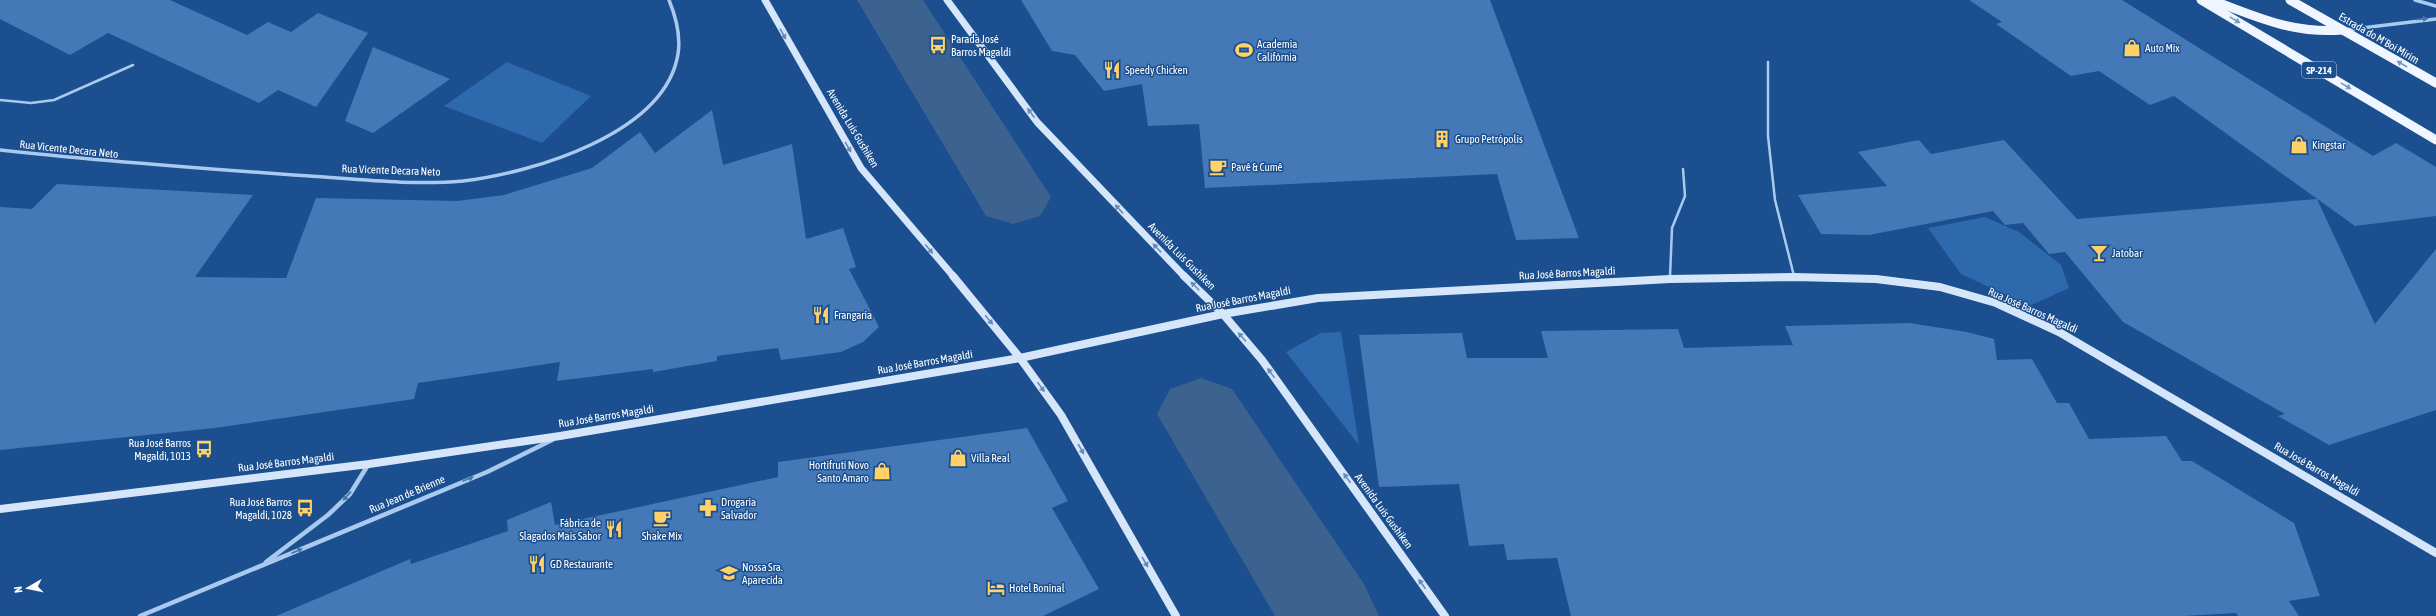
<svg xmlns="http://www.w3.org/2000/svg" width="2436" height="616" font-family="'Asap Condensed',sans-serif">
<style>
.green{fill:#2e69ad}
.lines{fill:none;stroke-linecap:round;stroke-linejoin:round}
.river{fill:#3c6290;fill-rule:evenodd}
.building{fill:#4478b7}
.lane-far1{stroke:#a9c9ee;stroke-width:2.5}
.lane{stroke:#a9c9ee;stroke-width:3.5}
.street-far1{stroke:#a9c9ee;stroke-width:3.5}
.street{stroke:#a9c9ee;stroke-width:4.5}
.secondary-far1{stroke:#d6e6fa;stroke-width:7}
.secondary{stroke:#d6e6fa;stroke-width:8}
.primary{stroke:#f0f6ff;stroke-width:9}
.oneway{fill:#4674ac}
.oneway2{fill:#7b9ac1}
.oneway3{fill:#668bba}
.labels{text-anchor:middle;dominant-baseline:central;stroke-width:3;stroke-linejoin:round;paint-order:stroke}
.shield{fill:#1b4f8f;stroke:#bbcadd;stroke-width:1}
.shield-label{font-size:10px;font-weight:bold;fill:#fff}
.street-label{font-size:11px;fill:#fff;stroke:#1b4f8f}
.poi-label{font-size:11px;fill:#fff;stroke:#1b4f8f;text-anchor:start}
</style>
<rect width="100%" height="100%" fill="#1b4f8f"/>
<g class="green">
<path d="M507,62L591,96L542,143L444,106Z"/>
<path d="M1985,217L2019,232L2061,265L2069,288L2029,306L1961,274L1928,228Z"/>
<path d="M1341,332L1359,445L1286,352L1321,333Z"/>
</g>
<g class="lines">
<g class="river">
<path d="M857,0H923L1051,197L1040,216L1013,224L986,216Z"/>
<path d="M1201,378L1232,389L1364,584L1379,616H1275L1157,414L1170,389Z"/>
</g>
</g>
<g class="building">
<path d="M0,0H170L247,35L268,22L291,32L318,13L368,33L316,107L278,90L259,103L108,33L70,55L0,19Z"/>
<path d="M1021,0H1490L1579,238L1516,240L1497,174L1205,188L1199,124L1148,126L1142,84L1104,91L1075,55L1052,51Z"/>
<path d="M1969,0H2122L2373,156L2396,143L2436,167V216L2355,226L2174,96L2150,105L2099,71L2071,76L1996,24L2002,22Z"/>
<path d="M373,47L450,79L373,133L345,121Z"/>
<path d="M712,110L723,165L792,144L806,239L843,228L856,267L849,269L879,327L863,342L841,352L781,360L778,348L717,356V361L653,372V369L557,381L560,362L418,383L414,399L215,428L0,450V207L32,209L57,184L253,195L195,277L286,278L316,198L457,201L504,195L592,168L640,132L655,153Z"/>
<path d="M1919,140L1931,154L2004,140L2077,219L2317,199L2375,324L2436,249V410L2329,445L2278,416L2285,414L2123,322L2065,252L2049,254L2023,223L2005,225L1993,211L1869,235L1821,234L1798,195L1887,186L1858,152Z"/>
<path d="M1909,323L1967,332L1994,339L1997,360L2032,359L2057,403H2069L2089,439L2166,436L2182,461H2192L2294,523L2320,596L2289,601L2299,616H2238L2236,613L2184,616H1571L1557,558L1507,560L1504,544L1469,546L1459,484L1379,487L1359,335L1462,333L1467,358H1548L1541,331L1678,329L1684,348L1793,345L1785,326Z"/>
<path d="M1027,428L1068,501L1052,508L1099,589L1043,616H276L410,559L411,564L508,531L507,520L551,502L555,525L778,477V462Z"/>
</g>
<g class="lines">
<g class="lane-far1">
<path d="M1768,62V136L1775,200L1794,276"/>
<path d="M0,100L31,103L54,100L133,65"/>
<path d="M1670,277L1672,228L1685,196L1683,169"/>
</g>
<path class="lane" d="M1670,279V276"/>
<g class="street-far1">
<path d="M2415,0L2436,6"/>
<path d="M2345,30L2436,19"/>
<path d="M0,150C98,161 196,168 294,175C348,178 409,186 463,181C532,173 665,134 678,54C681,35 676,17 669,0"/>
</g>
<g class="street">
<path d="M266,562L328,515L350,494L368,465"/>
<path d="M140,616L487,472L552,440"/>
</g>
<g class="secondary-far1">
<path d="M765,0L861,168L954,277"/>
<path d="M947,0L1037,122L1185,277"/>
<path d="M1792,277H1796"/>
</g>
<g class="secondary">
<path d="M953,276L1020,358L1061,415L1176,616"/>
<path d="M1184,276L1223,314L1262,360L1445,616"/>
<path d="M0,509L369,464L560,436L1020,358L1223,314L1318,298L1670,279L1794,277L1876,279L1940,287L1996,303L2059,332L2436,553"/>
</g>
<g class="primary">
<path d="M2201,0L2436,140"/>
<path d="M2212,0C2256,17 2294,34 2342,30"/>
<path d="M2290,0L2436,83"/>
</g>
</g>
<defs><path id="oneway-solid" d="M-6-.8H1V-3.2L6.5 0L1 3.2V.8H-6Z"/></defs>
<g class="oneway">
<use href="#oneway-solid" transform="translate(2422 19) rotate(-5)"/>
<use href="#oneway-solid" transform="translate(468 479) rotate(-23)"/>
<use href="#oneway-solid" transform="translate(347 496) rotate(133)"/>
<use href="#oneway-solid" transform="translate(297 551) rotate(-23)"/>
</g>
<g class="oneway2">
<use href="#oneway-solid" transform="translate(2235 20) rotate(31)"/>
<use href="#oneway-solid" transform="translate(2402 64) rotate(-150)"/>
<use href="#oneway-solid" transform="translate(2346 86) rotate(31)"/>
</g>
<g class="oneway3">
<use href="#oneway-solid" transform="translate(783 34) rotate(61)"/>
<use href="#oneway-solid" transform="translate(1031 113) rotate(-127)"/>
<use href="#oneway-solid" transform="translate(848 147) rotate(60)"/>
<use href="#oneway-solid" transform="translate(1119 209) rotate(-133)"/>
<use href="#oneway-solid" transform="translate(1157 248) rotate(-134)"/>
<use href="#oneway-solid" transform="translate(929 249) rotate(50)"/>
<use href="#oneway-solid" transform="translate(1195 286) rotate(-135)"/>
<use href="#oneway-solid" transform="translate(989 320) rotate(51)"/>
<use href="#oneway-solid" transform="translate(1242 337) rotate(-131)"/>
<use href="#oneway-solid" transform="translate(1271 373) rotate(-126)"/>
<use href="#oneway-solid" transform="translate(1041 387) rotate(54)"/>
<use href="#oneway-solid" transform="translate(1081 449) rotate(60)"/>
<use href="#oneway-solid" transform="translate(1347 478) rotate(-126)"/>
<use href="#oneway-solid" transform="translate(1145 562) rotate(60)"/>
<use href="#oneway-solid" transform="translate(1422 584) rotate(-126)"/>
</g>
<defs>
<g id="bus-bare" transform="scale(1.38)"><path d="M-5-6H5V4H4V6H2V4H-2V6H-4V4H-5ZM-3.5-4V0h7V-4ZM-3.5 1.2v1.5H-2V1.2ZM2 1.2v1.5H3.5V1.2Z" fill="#ffd166" stroke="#1b4f8f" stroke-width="2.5" paint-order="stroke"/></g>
<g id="shop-bare" transform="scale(1.38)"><path d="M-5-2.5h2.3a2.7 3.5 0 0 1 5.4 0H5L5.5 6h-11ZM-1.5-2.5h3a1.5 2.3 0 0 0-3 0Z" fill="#ffd166" stroke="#1b4f8f" stroke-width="2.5" paint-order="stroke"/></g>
<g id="stadium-bare" transform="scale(1.38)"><path d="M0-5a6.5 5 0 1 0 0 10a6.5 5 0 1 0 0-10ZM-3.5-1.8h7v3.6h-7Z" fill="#ffd166" stroke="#1b4f8f" stroke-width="2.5" paint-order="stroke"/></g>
<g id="restaurant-bare" transform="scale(1.38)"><path d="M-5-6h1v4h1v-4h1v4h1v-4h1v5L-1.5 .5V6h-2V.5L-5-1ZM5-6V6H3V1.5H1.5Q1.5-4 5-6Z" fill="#ffd166" stroke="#1b4f8f" stroke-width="2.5" paint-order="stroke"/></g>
<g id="building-bare" transform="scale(1.38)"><path d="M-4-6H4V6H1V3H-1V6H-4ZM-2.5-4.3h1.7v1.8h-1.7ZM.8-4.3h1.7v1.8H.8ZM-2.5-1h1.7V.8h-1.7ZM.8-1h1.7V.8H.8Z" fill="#ffd166" stroke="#1b4f8f" stroke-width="2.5" paint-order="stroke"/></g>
<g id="cafe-bare" transform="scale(1.38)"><path d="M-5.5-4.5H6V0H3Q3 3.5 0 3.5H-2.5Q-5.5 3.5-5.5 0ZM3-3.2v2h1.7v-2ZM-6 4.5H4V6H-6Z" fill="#ffd166" stroke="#1b4f8f" stroke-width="2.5" paint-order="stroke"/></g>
<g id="bar-bare" transform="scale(1.38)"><path d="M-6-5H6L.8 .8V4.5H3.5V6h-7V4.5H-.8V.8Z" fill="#ffd166" stroke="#1b4f8f" stroke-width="2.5" paint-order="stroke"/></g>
<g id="pharmacy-bare" transform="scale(1.38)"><path d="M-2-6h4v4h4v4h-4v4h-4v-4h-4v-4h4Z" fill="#ffd166" stroke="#1b4f8f" stroke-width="2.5" paint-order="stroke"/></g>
<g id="school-bare" transform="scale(1.38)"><path d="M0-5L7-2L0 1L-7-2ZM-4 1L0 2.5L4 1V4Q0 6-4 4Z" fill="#ffd166" stroke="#1b4f8f" stroke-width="2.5" paint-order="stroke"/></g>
<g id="hotel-bare" transform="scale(1.38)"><path d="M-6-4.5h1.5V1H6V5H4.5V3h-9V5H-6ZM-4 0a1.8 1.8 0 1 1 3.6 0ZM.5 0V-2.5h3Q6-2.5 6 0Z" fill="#ffd166" stroke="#1b4f8f" stroke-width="2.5" paint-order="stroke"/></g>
</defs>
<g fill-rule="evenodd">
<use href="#bus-bare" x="938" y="45"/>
<use href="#shop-bare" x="2132" y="48"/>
<use href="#stadium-bare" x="1244" y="50"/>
<use href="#restaurant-bare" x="1112" y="70"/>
<use href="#building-bare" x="1442" y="139"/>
<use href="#shop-bare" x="2299" y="145"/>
<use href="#cafe-bare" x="1218" y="167"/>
<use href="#bar-bare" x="2099" y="253"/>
<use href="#restaurant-bare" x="821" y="315"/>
<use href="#bus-bare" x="204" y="449"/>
<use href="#shop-bare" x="958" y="458"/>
<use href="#shop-bare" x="882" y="471"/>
<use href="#bus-bare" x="305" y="508"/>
<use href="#pharmacy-bare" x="708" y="508"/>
<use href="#cafe-bare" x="662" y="518"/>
<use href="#restaurant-bare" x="614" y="529"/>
<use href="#restaurant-bare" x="537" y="564"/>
<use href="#school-bare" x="729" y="573"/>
<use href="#hotel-bare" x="996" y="588"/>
</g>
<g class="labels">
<rect class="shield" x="2302" y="62" width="34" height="16" rx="3"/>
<g class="shield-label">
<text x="2319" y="70">SP-214</text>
</g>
<g class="street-label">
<text transform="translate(2379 38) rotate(30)">Estrada do M'Boi Mirim</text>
<text transform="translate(853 128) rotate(59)">Avenida Luis Gushiken</text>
<text transform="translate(69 149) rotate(6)">Rua Vicente Decara Neto</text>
<text transform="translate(391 170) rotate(2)">Rua Vicente Decara Neto</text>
<text transform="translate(1182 256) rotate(45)">Avenida Luis Gushiken</text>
<text transform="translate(1567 273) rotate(-3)">Rua José Barros Magaldi</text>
<text transform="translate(1243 299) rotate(-11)">Rua José Barros Magaldi</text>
<text transform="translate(2033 310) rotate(24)">Rua José Barros Magaldi</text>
<text transform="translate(925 362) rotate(-10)">Rua José Barros Magaldi</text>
<text transform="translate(606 416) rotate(-9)">Rua José Barros Magaldi</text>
<text transform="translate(286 462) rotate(-7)">Rua José Barros Magaldi</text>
<text transform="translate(2317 469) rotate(30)">Rua José Barros Magaldi</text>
<text transform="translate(407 494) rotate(-23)">Rua Jean de Brienne</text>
<text transform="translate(1384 511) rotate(54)">Avenida Luis Gushiken</text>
</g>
<g class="poi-label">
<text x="951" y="39">Parada José<tspan x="951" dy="13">Barros Magaldi</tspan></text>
<text x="1257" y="44">Academia<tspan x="1257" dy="13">Califórnia</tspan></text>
<text x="2145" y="48">Auto Mix</text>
<text x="1125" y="70">Speedy Chicken</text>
<text x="1455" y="139">Grupo Petrópolis</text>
<text x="2312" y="145">Kingstar</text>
<text x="1231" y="167">Pavê &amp; Cumê</text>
<text x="2112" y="253">Jatobar</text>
<text x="834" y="315">Frangaria</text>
<text x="191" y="443" text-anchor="end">Rua José Barros<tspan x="191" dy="13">Magaldi, 1013</tspan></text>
<text x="971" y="458">Villa Real</text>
<text x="869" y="465" text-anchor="end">Hortifruti Novo<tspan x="869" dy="13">Santo Amaro</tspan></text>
<text x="292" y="502" text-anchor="end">Rua José Barros<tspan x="292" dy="13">Magaldi, 1028</tspan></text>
<text x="721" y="502">Drogaria<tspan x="721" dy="13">Salvador</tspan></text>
<text x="601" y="523" text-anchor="end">Fábrica de<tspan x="601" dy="13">Slagados Mais Sabor</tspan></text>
<text x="662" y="536" text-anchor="middle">Shake Mix</text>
<text x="550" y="564">GD Restaurante</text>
<text x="742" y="567">Nossa Sra.<tspan x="742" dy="13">Aparecida</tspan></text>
<text x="1009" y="588">Hotel Boninal</text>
</g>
</g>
<g transform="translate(28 588) rotate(261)" stroke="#1b4f8f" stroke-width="3" paint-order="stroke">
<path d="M0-3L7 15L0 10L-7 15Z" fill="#ffffff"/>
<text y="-6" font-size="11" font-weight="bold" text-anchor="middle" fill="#ffffff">N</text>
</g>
</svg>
